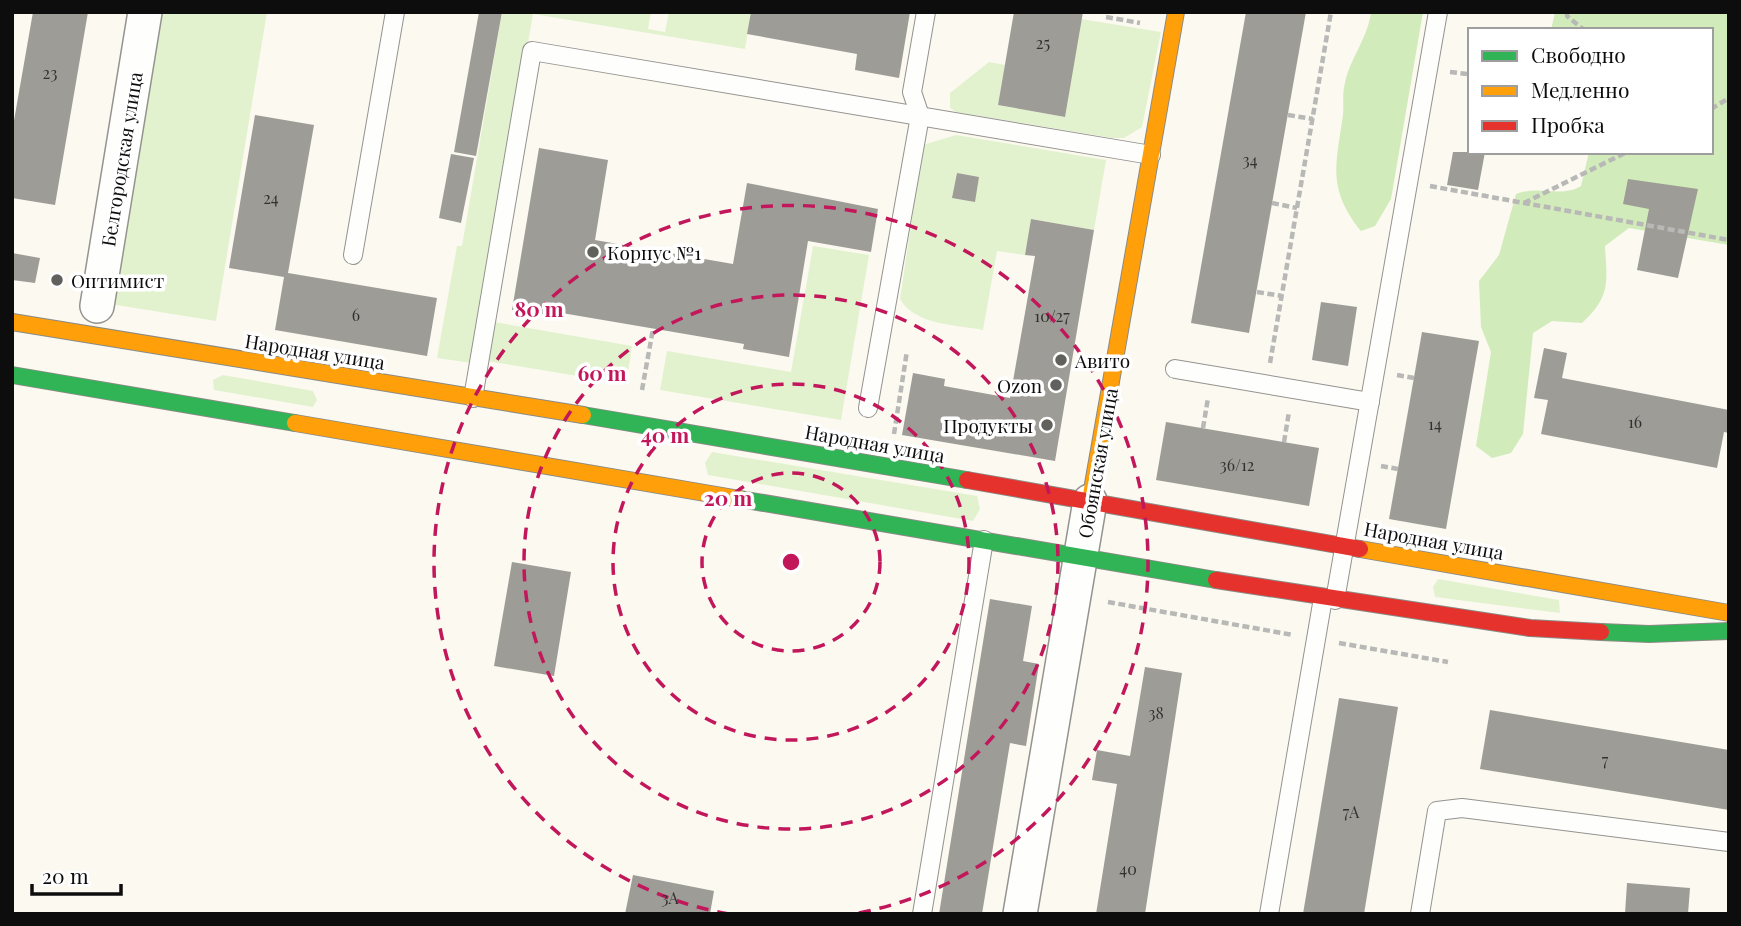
<svg xmlns="http://www.w3.org/2000/svg" width="1741" height="926" font-family="'Playfair Display',serif">
<style>
.green{fill:#e3f2ce}
.forest{fill:#d2ebbb}
.building{fill:#9e9c96}
.lines{fill:none;stroke-linecap:round;stroke-linejoin:round}
.lane-casing{stroke:#94938f;stroke-width:20}
.street-casing{stroke:#94938f;stroke-width:36}
.fast-casing{stroke:#8b8a86;stroke-width:18}
.slow-casing{stroke:#8b8a86;stroke-width:18}
.jam-casing{stroke:#8b8a86;stroke-width:18}
.path{stroke:#b8b8b6;stroke-width:4.5;stroke-dasharray:7 3.5;stroke-linecap:butt}
.lane{stroke:#fefefd;stroke-width:18}
.street{stroke:#fefefd;stroke-width:33}
.fast{stroke:#30b455;stroke-width:16}
.slow{stroke:#ff9f0a;stroke-width:16}
.jam{stroke:#e5322d;stroke-width:16}
.ring{fill:none;stroke:#c2185b;stroke-width:3.5;stroke-dasharray:12 9}
.poi-dot{fill:#60605c;stroke:#fff;stroke-width:2.5}
.labels{text-anchor:middle;dominant-baseline:central;stroke-width:7;stroke-linejoin:round;paint-order:stroke}
.number-label{font-size:16px;fill:#31312f}
.street-label{font-size:19px;fill:#0d0d0d;stroke:#fff}
.poi-label{font-size:19px;fill:#0d0d0d;stroke:#fff;text-anchor:start}
.centre{fill:#c2185b;stroke:#fff;stroke-width:3.5}
.ring-label{font-size:21px;text-anchor:middle;font-weight:bold;fill:#c2185b;stroke:#fff;stroke-width:7;stroke-linejoin:round;paint-order:stroke}
</style>
<rect width="100%" height="100%" fill="#fbf9f0"/>
<g class="green">
<path d="M152,12H267L216,321L104,303Z"/>
<path d="M502,12H651L648,29L665,32L669,12H751L745,49L533,14L472,363L437,358L457,246H462Z"/>
<path d="M1081,19L1161,32L1142,127L1124,138H1112L956,112L950,108V93L989,62L1005,65L998,105L1064,117Z"/>
<path d="M956,135L1106,160L1094,230L1032,219L1025,255L997,251L983,330C957,325 914,325 900,299L923,145Z"/>
<path d="M813,246L869,255L841,420L660,390L667,351L791,372Z"/>
<path d="M494,322L632,346L626,384L487,361Z"/>
<path d="M223,375L313,391L317,400L313,407L214,390L213,380Z"/>
<path d="M712,452L977,496L980,509L973,521L708,475L705,463Z"/>
<path d="M1438,579L1559,600L1560,613L1435,597L1433,587Z"/>
</g>
<g class="forest">
<path d="M1371,12H1423L1391,199L1375,226L1361,231C1327,188 1336,165 1343,115C1344,104 1342,93 1345,83C1350,58 1368,38 1371,12Z"/>
<path d="M1555,12H1729V245L1629,228L1605,246C1607,283 1611,296 1582,323L1552,321L1533,333L1523,434L1511,453L1492,458L1476,446L1491,352L1481,327L1479,281L1499,255L1516,194C1539,185 1562,198 1581,186L1589,152H1711V30H1551Z"/>
</g>
<g class="building">
<path d="M33,12H88L55,205L12,198V132Z"/>
<path d="M479,12H502L476,156L454,152Z"/>
<path d="M751,12H910L899,78L855,70L857,54L747,34Z"/>
<path d="M1014,12H1083L1065,117L998,105Z"/>
<path d="M1246,12H1306L1249,333L1191,323Z"/>
<path d="M255,115L314,125L288,273L437,298L427,356L275,330L284,277L229,268Z"/>
<path d="M539,148L608,160L595,240L733,264L747,183L878,209L871,252L808,241L789,357L743,349L744,344L556,312L555,317L512,310Z"/>
<path d="M1453,152H1485L1478,190L1447,185Z"/>
<path d="M451,154L474,158L461,223L439,218Z"/>
<path d="M957,173L979,177L975,202L952,198Z"/>
<path d="M1628,179L1698,189L1678,278L1637,270L1649,209L1623,204Z"/>
<path d="M1031,219L1094,230L1055,461L902,435L913,373L945,379L944,386L1010,398L1035,256L1025,255Z"/>
<path d="M12,253L40,258L35,283L12,280Z"/>
<path d="M1321,302L1357,307L1348,366L1312,360Z"/>
<path d="M1422,332L1479,341L1446,529L1389,519Z"/>
<path d="M1544,348L1567,353L1562,378L1729,410V433L1724,432L1717,468L1541,434L1548,400L1534,398Z"/>
<path d="M1166,422L1319,448L1309,506L1156,480Z"/>
<path d="M512,562L571,572L554,676L494,666Z"/>
<path d="M990,599L1032,606L1023,661L1039,664L1026,746L1010,743L982,914H939Z"/>
<path d="M1145,667L1182,673L1145,914H1096L1117,784L1092,780L1097,750L1130,756Z"/>
<path d="M1339,698L1398,707L1364,914H1303Z"/>
<path d="M1490,710L1729,750V810L1480,769Z"/>
<path d="M633,875L714,891L710,914H625Z"/>
<path d="M1627,883L1690,888L1688,914H1625Z"/>
</g>
<g class="lines">
<g class="lane-casing">
<g id="lane">
<path d="M353,255L395,12"/>
<path d="M1175,369L1370,402"/>
<path d="M473,398L532,51L1151,155"/>
<path d="M868,408L920,116L912,92L926,12"/>
<path d="M1335,600L1438,12"/>
<path d="M922,914L984,540"/>
<path d="M1269,914L1323,598"/>
<path d="M1420,914L1437,811L1462,808L1729,842"/>
</g>
</g>
<g class="street-casing">
<g id="street">
<path d="M97,306L145,12"/>
<path d="M1020,914L1090,501"/>
</g>
</g>
<g class="fast-casing">
<g id="fast">
<path d="M12,375L295,423"/>
<path d="M583,415L967,480"/>
<path d="M740,499L1216,580"/>
<path d="M1601,632L1649,634L1729,631"/>
</g>
</g>
<g class="slow-casing">
<g id="slow">
<path d="M12,322L583,415"/>
<path d="M295,423L740,499"/>
<path d="M1090,501L1176,12"/>
<path d="M1360,549L1729,613"/>
</g>
</g>
<g class="jam-casing">
<g id="jam">
<path d="M967,480L1360,549"/>
<path d="M1216,580L1530,628L1601,632"/>
</g>
</g>
<g class="path">
<path d="M1567,12V16L1584,30"/>
<path d="M1106,17L1140,23"/>
<path d="M1450,72L1467,74"/>
<path d="M1711,109L1729,98"/>
<path d="M1288,115L1313,119"/>
<path d="M1430,186L1729,240"/>
<path d="M1272,203L1297,208"/>
<path d="M1524,203L1627,152"/>
<path d="M1257,292L1282,296"/>
<path d="M1270,363L1331,12"/>
<path d="M1397,375L1414,378"/>
<path d="M642,390L653,329"/>
<path d="M1203,428L1208,398"/>
<path d="M894,434L907,351"/>
<path d="M1284,442L1289,412"/>
<path d="M1381,466L1398,469"/>
<path d="M1108,602L1293,635"/>
<path d="M1339,643L1448,662"/>
</g>
<use href="#lane" class="lane"/>
<use href="#street" class="street"/>
<use href="#fast" class="fast"/>
<use href="#slow" class="slow"/>
<use href="#jam" class="jam"/>
</g>
<g class="ring">
<circle cx="791" cy="562" r="89"/>
<circle cx="791" cy="562" r="178"/>
<circle cx="791" cy="562" r="267"/>
<path d="M729 914A357 357 0 1 1 853 914"/>
</g>
<g class="poi-dot">
<circle cx="593" cy="252" r="7"/>
<circle cx="57" cy="280" r="7"/>
<circle cx="1061" cy="360" r="7"/>
<circle cx="1056" cy="385" r="7"/>
<circle cx="1047" cy="425" r="7"/>
</g>
<g class="labels">
<g class="number-label">
<text x="1043" y="42">25</text>
<text x="50" y="72">23</text>
<text x="1250" y="159">34</text>
<text x="271" y="197">24</text>
<text x="356" y="314">6</text>
<text x="1052" y="315">10/27</text>
<text x="1635" y="421">16</text>
<text x="1435" y="423">14</text>
<text x="1237" y="464">36/12</text>
<text x="1156" y="712">38</text>
<text x="1605" y="759">7</text>
<text x="1351" y="811">7А</text>
<text x="1128" y="868">40</text>
<text x="670" y="897">3А</text>
</g>
<g class="street-label">
<text transform="translate(121 159) rotate(-81)">Белгородская улица</text>
<text transform="translate(315 351) rotate(9)">Народная улица</text>
<text transform="translate(875 443) rotate(10)">Народная улица</text>
<text transform="translate(1097 463) rotate(-80)">Обоянская улица</text>
<text transform="translate(1434 540) rotate(10)">Народная улица</text>
</g>
<g class="poi-label">
<text x="607" y="252">Корпус №1</text>
<text x="71" y="280">Оптимист</text>
<text x="1075" y="360">Авито</text>
<text x="1042" y="385" text-anchor="end">Ozon</text>
<text x="1033" y="425" text-anchor="end">Продукты</text>
</g>
</g>
<circle cx="791" cy="562" r="10" class="centre"/>
<g class="ring-label">
<text x="539" y="317">80 m</text>
<text x="602" y="381">60 m</text>
<text x="665" y="443">40 m</text>
<text x="728" y="506">20 m</text>
</g>
<rect width="1741" height="926" fill="none" stroke="#0d0d0d" stroke-width="28"/>
<rect x="1468" y="28" width="245" height="126" fill="#ffffff" stroke="#9e9e9e" stroke-width="2"/>
<rect x="1482" y="51" width="35" height="10" fill="#30b455" stroke="#9e9e9e" stroke-width="2"/>
<text x="1531" y="63" font-size="21" fill="#0d0d0d">Свободно</text>
<rect x="1482" y="86" width="35" height="10" fill="#ff9f0a" stroke="#9e9e9e" stroke-width="2"/>
<text x="1531" y="98" font-size="21" fill="#0d0d0d">Медленно</text>
<rect x="1482" y="121" width="35" height="10" fill="#e5322d" stroke="#9e9e9e" stroke-width="2"/>
<text x="1531" y="133" font-size="21" fill="#0d0d0d">Пробка</text>
<path d="M32 884v10h89v-10" fill="none" stroke="#0d0d0d" stroke-width="3.5"/>
<text x="42" y="884" font-size="21" fill="#0d0d0d" stroke="#ffffff" stroke-width="5" paint-order="stroke">20 m</text>
</svg>
